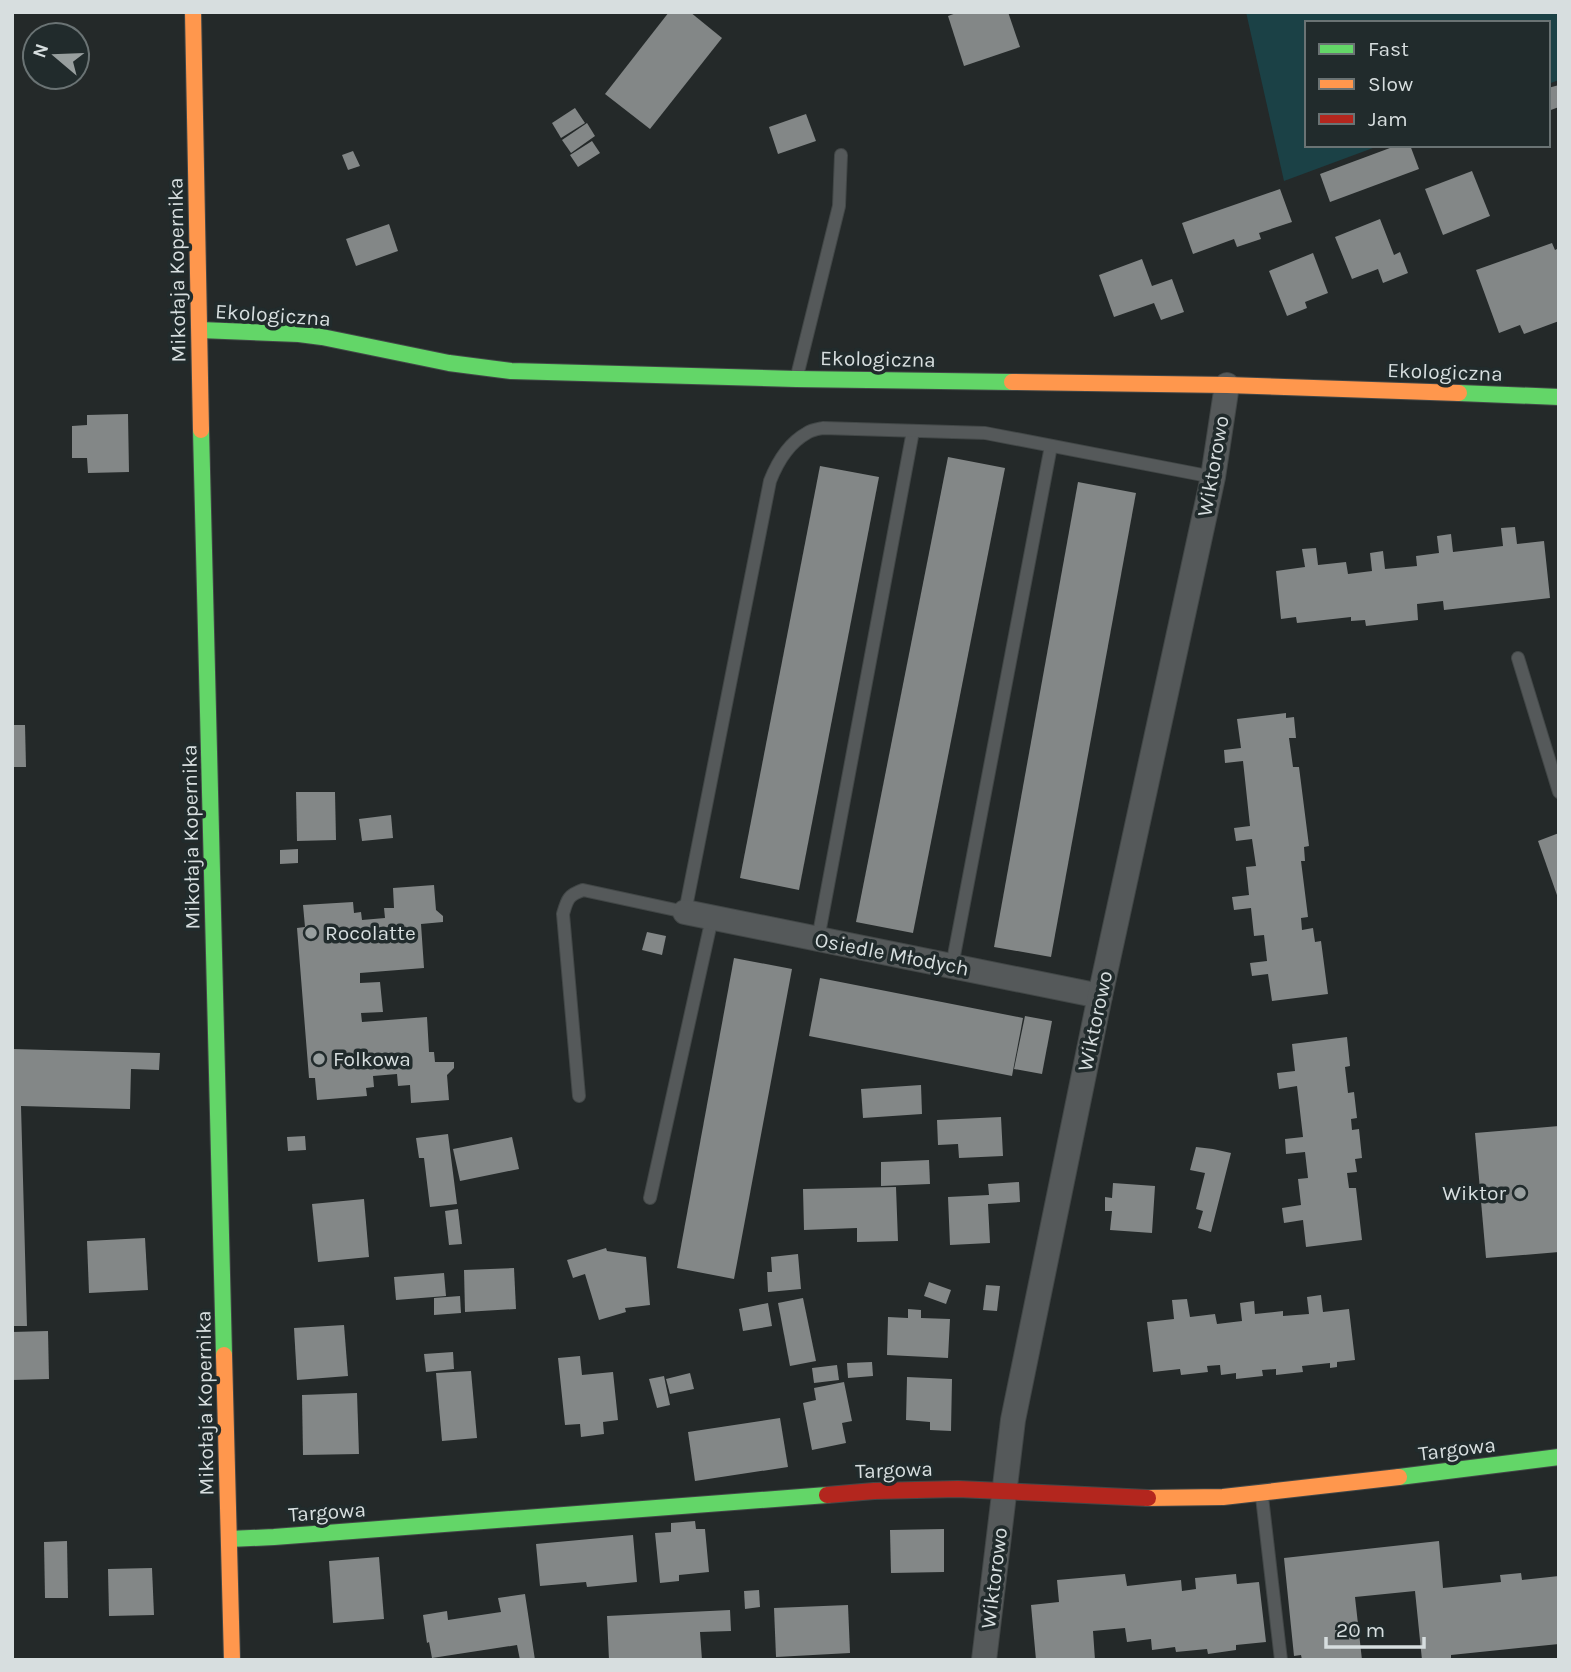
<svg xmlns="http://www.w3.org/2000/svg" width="1571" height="1672" font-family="Karla,sans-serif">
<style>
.green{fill:#1b4146}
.building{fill:#838787}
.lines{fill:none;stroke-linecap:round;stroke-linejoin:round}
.lane-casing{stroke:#424747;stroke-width:14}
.street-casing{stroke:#424747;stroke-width:26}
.fast-casing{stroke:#424747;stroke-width:18}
.slow-casing{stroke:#424747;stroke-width:18}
.jam-casing{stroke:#424747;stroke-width:18}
.lane{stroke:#55595a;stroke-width:12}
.street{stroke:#55595a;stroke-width:24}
.fast{stroke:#63d668;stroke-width:16}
.slow{stroke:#ff974d;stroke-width:16}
.jam{stroke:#b3261e;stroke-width:16}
.poi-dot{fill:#989f9f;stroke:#212b2c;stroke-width:2.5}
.labels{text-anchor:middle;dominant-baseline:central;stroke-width:7;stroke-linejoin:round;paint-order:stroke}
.street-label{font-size:21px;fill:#d7dedf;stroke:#212b2c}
.poi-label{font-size:21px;fill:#d7dedf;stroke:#212b2c;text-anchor:start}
</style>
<rect width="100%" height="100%" fill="#242929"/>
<path class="green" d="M1246,12H1559V80L1548,84V23H1307V145H1381L1284,181Z"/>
<g class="building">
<path d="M669,12H690L722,38L650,129L605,94Z"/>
<path d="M959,12H1008L1020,47L964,66L948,16Z"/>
<path d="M1559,85V107L1548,111V88Z"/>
<path d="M575,108L585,123L561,138L552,123Z"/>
<path d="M806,114L816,141L778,154L769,127Z"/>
<path d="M587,123L595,136L571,153L562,140Z"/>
<path d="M592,141L600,153L578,167L570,155Z"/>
<path d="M1398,145H1410L1419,169L1330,202L1320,174Z"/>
<path d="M353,151L360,166L348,170L342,155Z"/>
<path d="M1472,171L1490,216L1443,235L1425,189Z"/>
<path d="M1280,189L1292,222L1259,233L1261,239L1237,247L1234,239L1193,254L1182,223Z"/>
<path d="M1380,219L1394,255L1400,252L1408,273L1383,283L1378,269L1352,279L1335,237Z"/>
<path d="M389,224L398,251L356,266L346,239Z"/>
<path d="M1552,243L1555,250L1559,248V321L1524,334L1520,325L1499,333L1476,270Z"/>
<path d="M1313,253L1328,293L1305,302L1307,308L1287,316L1269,271Z"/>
<path d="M1142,259L1152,286L1172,279L1184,312L1161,320L1154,303L1114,317L1099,275Z"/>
<path d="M128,414L129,472L88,473L87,458H72V426L87,425V415Z"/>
<path d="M948,457L1005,468L913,933L856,922Z"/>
<path d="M820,466L879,477L799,890L740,878Z"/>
<path d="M1078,482L1136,493L1051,957L994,947Z"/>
<path d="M1515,527L1517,544L1544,541L1550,598L1444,610L1443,601L1417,604L1418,620L1366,626L1365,620L1351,621V617L1297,623L1296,617L1281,619L1276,571L1305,567L1302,549L1316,548L1318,565L1346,562L1348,574L1372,571L1370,553L1383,551L1385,569L1417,566L1416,556L1439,553L1437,536L1451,534L1453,552L1503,546L1501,528Z"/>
<path d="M1286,713V718L1294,717L1296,738H1289L1293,767H1299L1309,846L1304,847L1305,861H1301L1308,917L1301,918L1302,930L1313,928L1315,942L1321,941L1328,994L1272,1001L1268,974L1252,976L1250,963L1267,961L1264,935L1254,936L1251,908L1234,910L1232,897L1249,895L1246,867L1256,866L1252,839L1236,841L1234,828L1250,826L1243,761L1225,763L1224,750L1241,748L1237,719Z"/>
<path d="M12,725H25L26,767H12Z"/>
<path d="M296,792H335L336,840L297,841Z"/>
<path d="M391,815L393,838L362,841L359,819Z"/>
<path d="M1559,833V898H1558L1538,841Z"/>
<path d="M298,849V863L280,864V850Z"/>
<path d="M434,885L436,910L443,916V922L421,924L424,968L360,973V983L380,982L383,1012L361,1013L362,1022L427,1017L429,1052H434L435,1062H454V1068L447,1075L449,1100L411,1103L410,1085L398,1086L397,1074L373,1076L374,1087L366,1088L367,1096L317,1100L315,1078H309L297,928L305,927L303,905L353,902L354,913L361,912L362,920L385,918L384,908H394L393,888Z"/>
<path d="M647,932L666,936L662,955L642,950Z"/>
<path d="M734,958L792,969L734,1279L677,1268Z"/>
<path d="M820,978L1023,1018L1012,1076L809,1036Z"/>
<path d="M1025,1016L1052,1021L1042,1074L1014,1069Z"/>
<path d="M1347,1037L1350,1066L1345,1067L1348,1093L1354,1092L1357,1118L1351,1119L1352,1130L1359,1129L1362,1158L1355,1159L1357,1172L1347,1173L1349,1188H1356L1362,1240L1306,1247L1303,1220L1284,1223L1282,1208L1301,1205L1298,1179L1308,1178L1305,1152L1286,1154L1285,1139L1303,1137L1297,1086L1279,1089L1277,1073L1295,1071L1292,1044Z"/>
<path d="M12,1049L160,1053L159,1070L131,1069L130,1109L21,1106L27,1326H12Z"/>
<path d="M921,1085L922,1114L863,1118L861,1089Z"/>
<path d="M1001,1117L1003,1156L959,1158L958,1144L938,1145L937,1120Z"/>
<path d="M1559,1126V1252L1486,1258L1475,1133Z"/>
<path d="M448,1134L457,1204L430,1207L424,1158H419L416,1138Z"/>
<path d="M305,1136L306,1150L288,1151L287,1137Z"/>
<path d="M512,1137L519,1169L460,1181L453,1149Z"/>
<path d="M1196,1147L1213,1149L1231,1153L1211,1232L1198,1228L1203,1211L1196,1209L1205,1173L1190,1170Z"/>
<path d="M929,1160L930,1184L881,1186V1162Z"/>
<path d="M1019,1182L1020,1202L988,1204L990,1243L950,1245L948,1197L989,1195L988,1184Z"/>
<path d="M1113,1183L1155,1186L1152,1233L1110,1230L1112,1211H1105V1197L1112,1198Z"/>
<path d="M896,1187L898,1241L857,1242V1228L804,1230L803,1189Z"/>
<path d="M364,1199L369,1257L318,1262L312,1204Z"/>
<path d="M458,1209L462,1244L449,1245L445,1211Z"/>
<path d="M145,1238L148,1290L89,1293L87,1241Z"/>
<path d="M606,1248L607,1251L646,1257L650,1305L625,1308L626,1312L599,1320L585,1274L573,1278L567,1260Z"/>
<path d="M798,1254L801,1289L768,1292L767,1272H772L771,1257Z"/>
<path d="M514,1268L516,1309L465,1312L464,1270Z"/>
<path d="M444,1273L446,1296L396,1300L394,1277Z"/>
<path d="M929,1282L951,1290L946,1304L924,1296Z"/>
<path d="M986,1285L1000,1286L997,1311L983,1310Z"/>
<path d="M1321,1295L1323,1312L1349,1309L1355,1360L1337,1362V1367L1330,1368V1363L1302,1366L1303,1372L1276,1375V1369L1262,1370L1263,1376L1236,1379V1373L1221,1375L1220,1365L1207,1366L1208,1372L1181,1375L1180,1369L1153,1372L1147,1322L1174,1319L1172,1300L1187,1299L1190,1317L1215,1314L1217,1324L1242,1321L1240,1303L1254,1301L1255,1314L1283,1311V1316L1309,1314L1307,1297Z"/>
<path d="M460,1296L461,1313L434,1315V1298Z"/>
<path d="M803,1298L816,1361L790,1366L778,1303Z"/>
<path d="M768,1303L772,1326L743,1331L739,1309Z"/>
<path d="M908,1309L921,1310V1318L950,1319L948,1358L887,1355L888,1317L908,1318Z"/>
<path d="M344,1325L348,1376L297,1380L294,1328Z"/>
<path d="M48,1331L49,1379L12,1380V1332Z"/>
<path d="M453,1352L454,1369L426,1372L424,1354Z"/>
<path d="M580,1356L582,1375L613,1372L618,1420L603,1422L604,1434L581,1437L580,1424L565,1425L558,1358Z"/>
<path d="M872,1362L873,1376L848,1378L847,1363Z"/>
<path d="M837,1365L839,1380L814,1383L812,1368Z"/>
<path d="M471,1371L477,1438L442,1441L436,1373Z"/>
<path d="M690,1373L694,1389L670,1394L666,1379Z"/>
<path d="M664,1376L670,1405L657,1408L649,1379Z"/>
<path d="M907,1377L952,1379L951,1431L930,1430V1422L906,1420Z"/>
<path d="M844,1382L852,1421L842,1423L846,1443L812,1450L803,1403L816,1400L814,1388Z"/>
<path d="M357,1393L359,1454L303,1455L302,1395Z"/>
<path d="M780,1418L788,1467L695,1481L688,1432Z"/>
<path d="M695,1521L696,1529H705L709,1572L679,1575V1581L660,1583L655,1533L671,1532V1523Z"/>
<path d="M944,1529V1572L891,1573L890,1530Z"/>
<path d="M633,1535L637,1582L587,1587L586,1582L540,1586L536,1544Z"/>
<path d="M67,1541L68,1598H45L44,1542Z"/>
<path d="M1439,1541L1443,1588L1501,1582L1500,1575L1521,1573L1522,1580L1559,1576V1644L1451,1655V1660H1422L1415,1591L1355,1597L1362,1660H1302L1301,1655L1294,1656L1284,1558Z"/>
<path d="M379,1557L384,1619L333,1623L329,1561Z"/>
<path d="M152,1568L154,1615L109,1616L108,1569Z"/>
<path d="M1125,1574L1127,1586L1181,1580L1182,1591L1196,1589L1195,1578L1236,1574L1237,1584L1259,1582L1266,1642L1236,1645V1650L1208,1654L1207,1649L1176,1652L1175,1647L1152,1650L1151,1639L1127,1642L1125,1628L1093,1631L1095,1660H1036L1031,1605L1059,1602L1057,1580Z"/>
<path d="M759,1590L760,1607L745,1609L744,1591Z"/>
<path d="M525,1594L535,1660H520L517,1645L432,1658L429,1642L427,1643L423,1615L447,1611L448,1620L501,1612L498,1598Z"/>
<path d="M848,1605L850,1653L776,1657L774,1608Z"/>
<path d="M730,1610L731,1631L700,1632L702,1660H609L607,1616Z"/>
</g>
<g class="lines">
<g class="lane-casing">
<g id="lane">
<path d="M797,376L839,206L841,155"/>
<path d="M1518,658L1559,792"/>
<path d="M818,939L913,431"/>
<path d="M952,966L1051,446"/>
<path d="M579,1096L563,914C567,900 568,895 583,890L685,912L770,481C777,463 789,443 807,433C811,430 818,429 823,428L985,433L1213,477"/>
<path d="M650,1198L712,918"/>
<path d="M1262,1497L1281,1660"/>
</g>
</g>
<g class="street-casing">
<g id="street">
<path d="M685,912L1100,996"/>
<path d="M984,1660L1013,1420L1100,996L1213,477L1227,385"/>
</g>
</g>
<g class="fast-casing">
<g id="fast">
<path d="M200,330L299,334L322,337L449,363L511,371L796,379L1012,382"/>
<path d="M1459,393L1559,397"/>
<path d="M201,430L224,1355"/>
<path d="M1399,1477L1559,1457"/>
<path d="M229,1539L274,1537L827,1495"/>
</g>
</g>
<g class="slow-casing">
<g id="slow">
<path d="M193,12L201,430"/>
<path d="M1012,382L1227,385L1459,393"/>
<path d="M224,1355L232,1660"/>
<path d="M1148,1498L1223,1497L1399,1477"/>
</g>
</g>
<g class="jam-casing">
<path id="jam" d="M827,1495L874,1491L958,1489L1148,1498"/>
</g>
<use href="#lane" class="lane"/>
<use href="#street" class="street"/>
<use href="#fast" class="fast"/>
<use href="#slow" class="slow"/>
<use href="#jam" class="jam"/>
</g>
<g class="poi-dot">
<circle cx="311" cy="933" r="7"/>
<circle cx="319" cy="1059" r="7"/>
<circle cx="1520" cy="1193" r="7"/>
</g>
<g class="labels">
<g class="street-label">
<text transform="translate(177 270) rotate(-91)">Mikołaja Kopernika</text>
<text transform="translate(273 315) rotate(4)">Ekologiczna</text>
<text transform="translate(878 359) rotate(1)">Ekologiczna</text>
<text transform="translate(1445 372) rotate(2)">Ekologiczna</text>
<text transform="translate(1213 466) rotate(-80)">Wiktorowo</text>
<text transform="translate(191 837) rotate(-91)">Mikołaja Kopernika</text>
<text transform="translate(892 954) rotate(11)">Osiedle Młodych</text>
<text transform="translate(1095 1021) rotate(-78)">Wiktorowo</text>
<text transform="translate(205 1403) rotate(-91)">Mikołaja Kopernika</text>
<text transform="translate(1457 1449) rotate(-7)">Targowa</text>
<text transform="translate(894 1470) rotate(-2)">Targowa</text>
<text transform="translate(327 1512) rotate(-4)">Targowa</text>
<text transform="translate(994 1578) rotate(-83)">Wiktorowo</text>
</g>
<g class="poi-label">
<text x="325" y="933">Rocolatte</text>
<text x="333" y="1059">Folkowa</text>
<text x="1506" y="1193" text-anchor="end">Wiktor</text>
</g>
</g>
<rect width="1571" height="1672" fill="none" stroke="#d7dedf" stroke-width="28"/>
<rect x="1305" y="21" width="245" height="126" fill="#212b2c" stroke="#6a7374" stroke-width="2"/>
<rect x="1319" y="44" width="35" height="10" fill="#63d668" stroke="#6a7374" stroke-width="2"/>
<text x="1368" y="56" font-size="21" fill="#d7dedf">Fast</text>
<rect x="1319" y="79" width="35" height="10" fill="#ff974d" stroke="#6a7374" stroke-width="2"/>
<text x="1368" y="91" font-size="21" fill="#d7dedf">Slow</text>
<rect x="1319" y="114" width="35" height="10" fill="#b3261e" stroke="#6a7374" stroke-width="2"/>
<text x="1368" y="126" font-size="21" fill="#d7dedf">Jam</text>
<g transform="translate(56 56) rotate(289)"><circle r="33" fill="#212b2c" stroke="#6a7374" stroke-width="2"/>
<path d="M0-5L12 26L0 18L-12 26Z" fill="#989f9f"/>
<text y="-10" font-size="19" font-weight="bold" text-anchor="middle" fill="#d7dedf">N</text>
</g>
<path d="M1326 1637v10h98v-10" fill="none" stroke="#d7dedf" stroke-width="3.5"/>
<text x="1336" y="1637" font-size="21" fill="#d7dedf" stroke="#212b2c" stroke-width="5" paint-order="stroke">20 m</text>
</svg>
